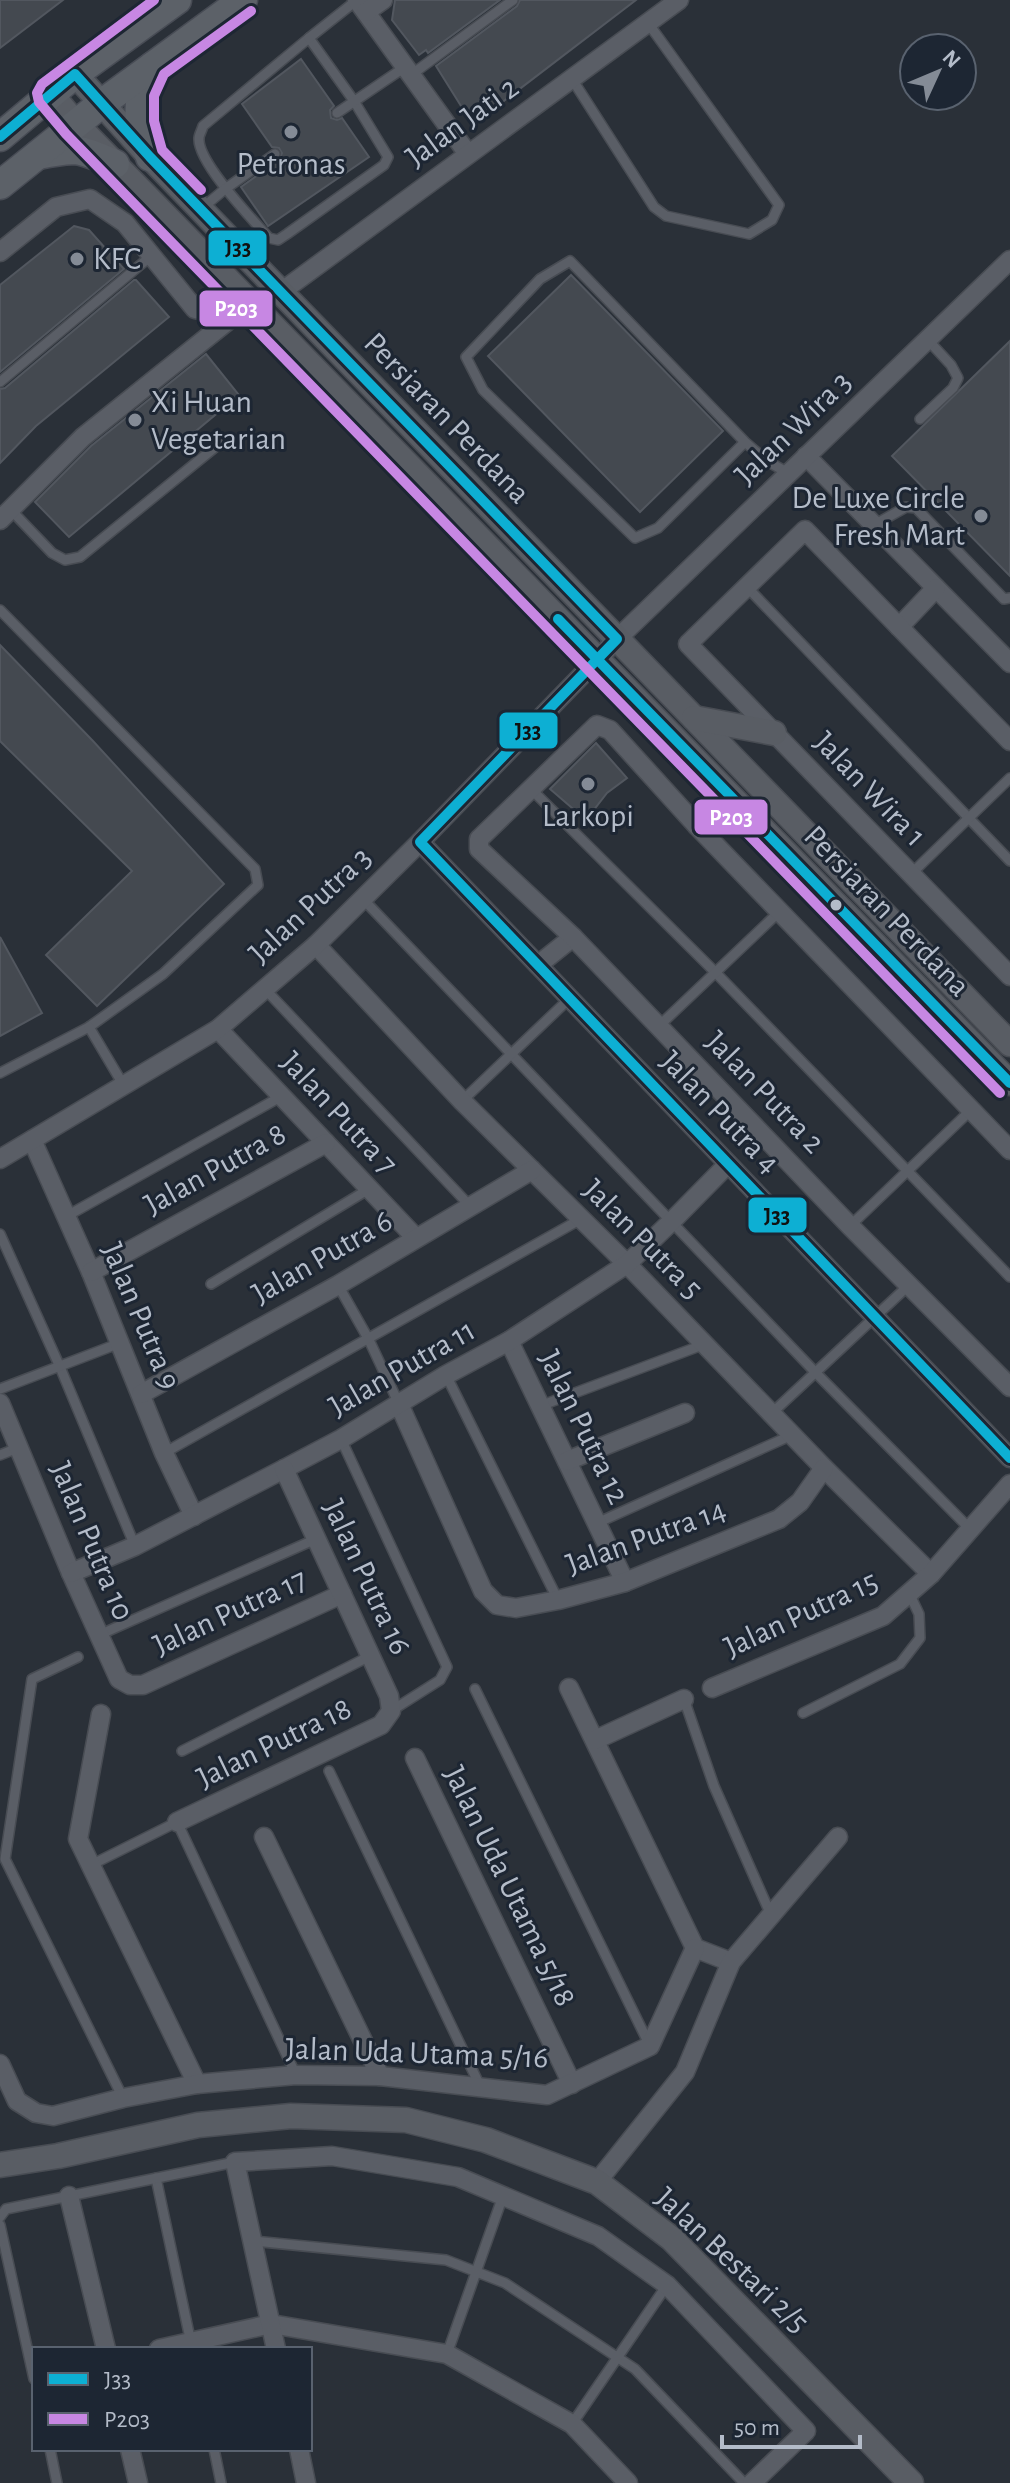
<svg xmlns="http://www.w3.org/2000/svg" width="1010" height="2483" font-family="'Alegreya Sans',sans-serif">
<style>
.building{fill:#444950;stroke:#52575f;stroke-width:2}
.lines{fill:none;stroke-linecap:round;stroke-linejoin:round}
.lane-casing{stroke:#484c53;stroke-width:12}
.street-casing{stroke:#484c53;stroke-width:21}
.secondary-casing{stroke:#484c53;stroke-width:27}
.primary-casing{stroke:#484c55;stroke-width:31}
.lane{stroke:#5a5e66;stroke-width:9}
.street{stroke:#5a5e66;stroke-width:18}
.secondary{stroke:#595d64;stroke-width:24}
.primary{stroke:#5c6168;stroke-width:28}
.bus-1-casing{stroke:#1d2633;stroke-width:16}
.bus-2-casing{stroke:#1d2633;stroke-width:16}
.bus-1{stroke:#0dafd3;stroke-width:10}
.bus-2{stroke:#c787e3;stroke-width:10}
.poi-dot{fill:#848b96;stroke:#1d2633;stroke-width:3}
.bus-dot{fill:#b4bcc9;stroke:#1d2633;stroke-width:3}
.labels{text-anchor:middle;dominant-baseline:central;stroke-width:6;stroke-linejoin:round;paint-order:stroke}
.street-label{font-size:32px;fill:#b4bcc9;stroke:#1d2633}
.poi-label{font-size:32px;fill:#b4bcc9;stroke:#1d2633}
.line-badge{stroke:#1d2633;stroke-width:3}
.badge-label{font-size:22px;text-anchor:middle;font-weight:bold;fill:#fff}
.pale-badge-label{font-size:22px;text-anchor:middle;font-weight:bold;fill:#111}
</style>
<rect width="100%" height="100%" fill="#2a3038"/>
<g class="building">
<path d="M0,0H63L0,48Z"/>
<path d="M395,0H500L428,53L426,50L419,55L392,20Z"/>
<path d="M520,0H636L483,117L461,106L436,66L517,6Z"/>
<path d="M301,59L334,106L330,110L331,118L337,120L342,118L369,157L268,226L241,187L279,160L282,153L279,148L272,147L242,104Z"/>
<path d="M74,226L89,230L124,269L0,372V285Z"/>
<path d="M571,275L723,431L640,512L488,356Z"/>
<path d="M134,280H136L169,317L36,426L0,463V389L5,388Z"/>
<path d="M1010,341V576L892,456Z"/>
<path d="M206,354L239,395L69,537L35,502L91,446Z"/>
<path d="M0,645L93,741L224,884L97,1006L46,955L132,871L0,741Z"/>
<path d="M596,743L627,778L607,793L586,820L550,789Z"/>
<path d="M0,937L42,1013L0,1036Z"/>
</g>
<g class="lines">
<g class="lane-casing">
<g id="lane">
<path d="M309,38L354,101L388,157L384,165L287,234L278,240L269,238C253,220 197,162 199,138C199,135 202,130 203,126Z"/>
<path d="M309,38L357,0"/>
<path d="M411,75L513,0"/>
<path d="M572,79L654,207L666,216L749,234L772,220L779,205L648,23"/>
<path d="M337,113L405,67"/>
<path d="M201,209L225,189L275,154"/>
<path d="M0,382L151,256"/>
<path d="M920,419L953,388L958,378L951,365L927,339"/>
<path d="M745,442L658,528L635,538L483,390L466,357L540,279L570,261L745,442L767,461L788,473"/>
<path d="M10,509L52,553L65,560L80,557L219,444"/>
<path d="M874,525L906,507L916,508L1004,599L1010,598"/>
<path d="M747,587L1010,861"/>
<path d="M0,610L255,869L258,885L163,974L89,1027L0,1073"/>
<path d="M531,789L716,973L1010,1277"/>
<path d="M911,874L1010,778"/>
<path d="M362,898L816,1373L970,1529"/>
<path d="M265,989L470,1206"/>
<path d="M660,1025L780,911"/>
<path d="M89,1027L124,1086"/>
<path d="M462,1101L570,998"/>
<path d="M65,1217L282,1096"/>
<path d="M850,1226L971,1110"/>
<path d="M0,1234L60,1367L135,1546"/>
<path d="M211,1284L369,1189"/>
<path d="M338,1285L369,1340L399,1404"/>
<path d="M446,1375L558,1600"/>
<path d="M0,1389L120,1343"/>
<path d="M540,1406L705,1344"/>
<path d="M772,1413L909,1285"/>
<path d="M341,1439L447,1667L440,1680L391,1711"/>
<path d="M164,1453L581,1219"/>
<path d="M0,1455L20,1447"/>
<path d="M597,1523L792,1435"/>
<path d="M99,1635L316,1539"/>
<path d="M78,1657L32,1679L5,1859L123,2098"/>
<path d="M475,1689L650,2046"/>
<path d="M684,1699L714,1786L771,1915"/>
<path d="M803,1713L900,1664L920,1638L919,1614L910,1595"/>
<path d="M182,1751L370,1656"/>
<path d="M329,1771L481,2088"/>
<path d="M91,1865L177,1822L296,2075"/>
<path d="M156,2178L191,2343"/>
<path d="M0,2217L6,2209L235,2162"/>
<path d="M0,2225L34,2379"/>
<path d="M253,2241L446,2260L505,2283L635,2369L744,2483"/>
<path d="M447,2354L503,2196"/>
<path d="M572,2424L667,2285"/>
<path d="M50,2449L57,2483"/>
<path d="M214,2449L221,2483"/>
</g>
</g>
<g class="street-casing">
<g id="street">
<path d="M357,0L468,154"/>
<path d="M366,12L383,0"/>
<path d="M0,252L56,207L90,199L125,223L195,309L217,314H236"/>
<path d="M281,292L679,0"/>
<path d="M806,456L1010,663"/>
<path d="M0,520L83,437L250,303"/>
<path d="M899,627L936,588"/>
<path d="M1010,741L805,530L688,644L1010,976"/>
<path d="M697,826L732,797"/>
<path d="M420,842L1010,1458"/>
<path d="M316,945L462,1101L627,1264L824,1468L931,1574"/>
<path d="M538,965L573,937"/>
<path d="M218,1029L415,1237"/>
<path d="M32,1140L91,1272L164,1453L194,1516"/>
<path d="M1010,1150L697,826L610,730L597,725L479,839V849L573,937L850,1226L1010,1387"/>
<path d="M0,1159L218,1029L316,945L420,842L617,639L1010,260"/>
<path d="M91,1272L326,1143"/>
<path d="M509,1341L625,1582"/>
<path d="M141,1394L338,1285L532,1170"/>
<path d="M0,1403L71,1573L119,1679L130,1685H143L342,1594"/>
<path d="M399,1404L483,1591L497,1605L516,1608L558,1600L625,1582L779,1519L800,1502L824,1468"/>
<path d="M567,1461L685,1413"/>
<path d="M71,1573L135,1546L284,1469L341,1439L446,1375L509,1341L627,1264L672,1221L728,1164"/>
<path d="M569,1688L695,1948L731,1962"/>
<path d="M712,1688L883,1616L931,1574L1010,1484"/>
<path d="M101,1714L78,1839L197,2084"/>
<path d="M595,1740L684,1699"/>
<path d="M415,1758L572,2084"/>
<path d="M177,1822L381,1725L391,1711L389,1696L284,1469"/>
<path d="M264,1837L380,2076"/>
<path d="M0,2064L17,2101L36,2113L53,2116L123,2098L197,2084L296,2075L380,2076L547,2095L650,2046L695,1948"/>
<path d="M597,2182L685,2072L731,1962L838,1837"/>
<path d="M69,2196L106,2349"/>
<path d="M159,2349L271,2324L447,2354L572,2424L628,2483"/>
<path d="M276,2349L235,2162L332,2156L458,2177L598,2236L667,2285L806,2431L752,2483"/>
<path d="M130,2449L138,2483"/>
<path d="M299,2449L306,2483"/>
</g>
</g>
<g class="secondary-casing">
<g id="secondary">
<path d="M75,74L150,157L1010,1044"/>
<path d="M51,94L76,124L1010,1083"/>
<path d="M694,718L774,733"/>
<path d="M0,2165L58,2156L198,2125L291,2116L406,2120L486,2140L597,2182L672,2239L911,2483"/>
</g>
</g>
<g class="primary-casing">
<g id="primary">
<path d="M0,137L75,74L177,0"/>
<path d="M38,155C77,147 78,148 115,164"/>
<path d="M150,157C137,116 134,106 153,66"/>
<path d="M0,185L101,104L243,0"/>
</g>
</g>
<use href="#lane" class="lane"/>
<use href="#street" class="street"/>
<use href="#secondary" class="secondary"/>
<use href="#primary" class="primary"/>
<g class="bus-1-casing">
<g id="bus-1">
<path d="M0,137L75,74L150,157L617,639L420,842L1010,1458"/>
<path d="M558,619L1010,1083"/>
</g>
</g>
<g class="bus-2-casing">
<g id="bus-2">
<path d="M154,0L42,84L37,93L39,102L66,134L1000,1093"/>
<path d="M201,190L162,150L154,121V96L164,74L251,11"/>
</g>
</g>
<use href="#bus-1" class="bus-1"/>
<use href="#bus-2" class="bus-2"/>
</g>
<g class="poi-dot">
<circle cx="291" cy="132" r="8"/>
<circle cx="77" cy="259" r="8"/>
<circle cx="135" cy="420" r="8"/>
<circle cx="981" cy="516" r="8"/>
<circle cx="588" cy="784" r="8"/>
</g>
<circle class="bus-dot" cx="836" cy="905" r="7"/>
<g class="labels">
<g class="street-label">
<text transform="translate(462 122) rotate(-36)">Jalan Jati 2</text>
<text transform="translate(447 418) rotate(46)">Persiaran Perdana</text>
<text transform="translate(793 428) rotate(-44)">Jalan Wira 3</text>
<text transform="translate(870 789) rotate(46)">Jalan Wira 1</text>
<text transform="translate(310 905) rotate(-43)">Jalan Putra 3</text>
<text transform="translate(887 911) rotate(46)">Persiaran Perdana</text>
<text transform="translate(765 1092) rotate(46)">Jalan Putra 2</text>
<text transform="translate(720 1112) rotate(46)">Jalan Putra 4</text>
<text transform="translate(339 1113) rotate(47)">Jalan Putra 7</text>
<text transform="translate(215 1169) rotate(-29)">Jalan Putra 8</text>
<text transform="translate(643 1239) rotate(45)">Jalan Putra 5</text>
<text transform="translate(322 1257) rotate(-30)">Jalan Putra 6</text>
<text transform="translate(141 1316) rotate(67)">Jalan Putra 9</text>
<text transform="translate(402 1368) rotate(-30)">Jalan Putra 11</text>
<text transform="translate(584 1427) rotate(64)">Jalan Putra 12</text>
<text transform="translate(646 1537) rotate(-20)">Jalan Putra 14</text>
<text transform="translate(92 1541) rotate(67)">Jalan Putra 10</text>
<text transform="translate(367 1577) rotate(65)">Jalan Putra 16</text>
<text transform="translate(230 1612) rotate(-25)">Jalan Putra 17</text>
<text transform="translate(801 1614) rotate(-25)">Jalan Putra 15</text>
<text transform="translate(274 1743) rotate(-26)">Jalan Putra 18</text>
<text transform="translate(510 1886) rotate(64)">Jalan Uda Utama 5/18</text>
<text transform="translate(417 2053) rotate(2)">Jalan Uda Utama 5/16</text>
<text transform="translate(732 2260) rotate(43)">Jalan Bestari 2/5</text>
</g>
<g class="poi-label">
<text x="291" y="164">Petronas</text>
<text x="93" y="259" text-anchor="start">KFC</text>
<text x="151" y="402" text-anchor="start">Xi Huan<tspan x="151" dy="37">Vegetarian</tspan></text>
<text x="965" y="498" text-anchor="end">De Luxe Circle<tspan x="965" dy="37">Fresh Mart</tspan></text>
<text x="588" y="816">Larkopi</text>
</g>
</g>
<g class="line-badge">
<rect x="207" y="229" width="61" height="38" rx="8" fill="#0dafd3"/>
<rect x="198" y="289" width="76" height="39" rx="8" fill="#c787e3"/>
<rect x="498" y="711" width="61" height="39" rx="8" fill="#0dafd3"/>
<rect x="693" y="798" width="76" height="38" rx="8" fill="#c787e3"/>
<rect x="747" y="1196" width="61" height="38" rx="8" fill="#0dafd3"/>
</g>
<g class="badge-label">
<text x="236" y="316">P203</text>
<text x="731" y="825">P203</text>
</g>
<g class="pale-badge-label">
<text x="238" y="255">J33</text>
<text x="528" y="738">J33</text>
<text x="777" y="1223">J33</text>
</g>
<rect x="32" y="2347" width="280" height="104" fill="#1d2633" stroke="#59626f" stroke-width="2"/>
<rect x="48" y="2373" width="40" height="12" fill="#0dafd3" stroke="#59626f" stroke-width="2"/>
<text x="104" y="2387" font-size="24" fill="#b4bcc9">J33</text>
<rect x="48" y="2413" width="40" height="12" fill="#c787e3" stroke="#59626f" stroke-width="2"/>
<text x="104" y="2427" font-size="24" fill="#b4bcc9">P203</text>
<g transform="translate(938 72) rotate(46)"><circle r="38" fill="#1d2633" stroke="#59626f" stroke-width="2"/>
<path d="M0-6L14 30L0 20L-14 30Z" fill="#848b96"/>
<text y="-12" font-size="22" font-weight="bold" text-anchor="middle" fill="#b4bcc9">N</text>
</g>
<path d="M722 2435v12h138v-12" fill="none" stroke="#b4bcc9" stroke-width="4"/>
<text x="734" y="2435" font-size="24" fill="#b4bcc9" stroke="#1d2633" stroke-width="6" paint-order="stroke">50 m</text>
</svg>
